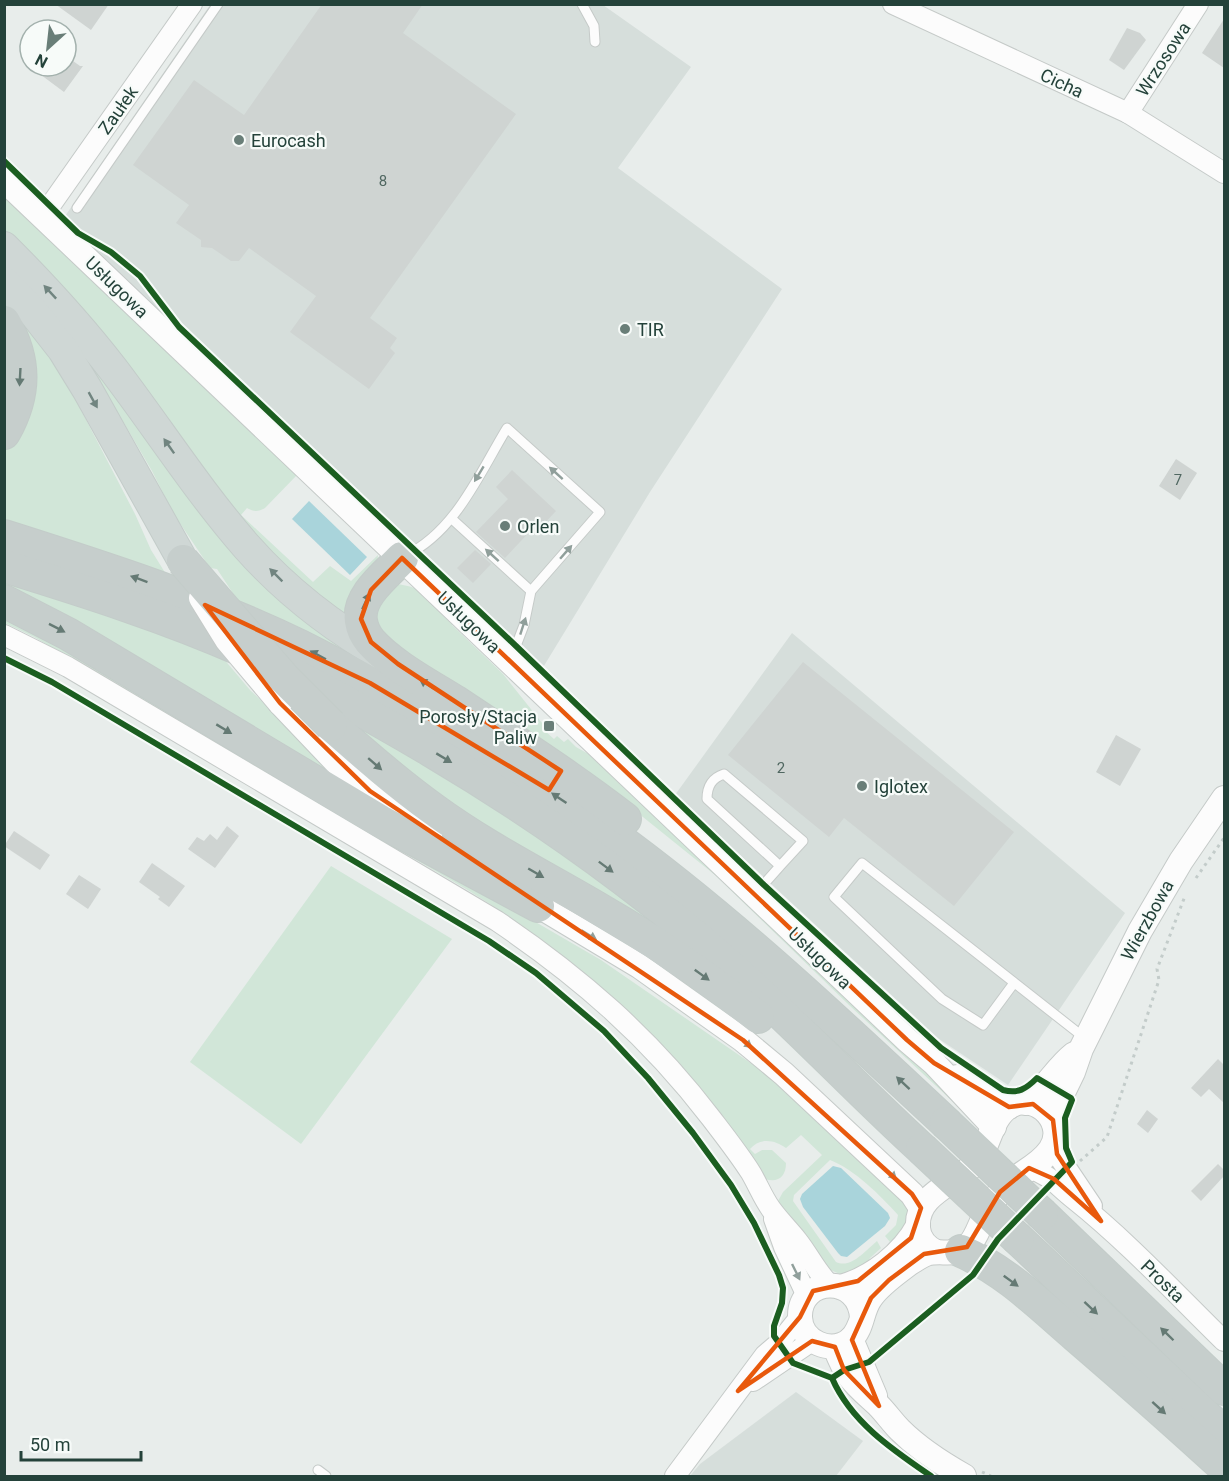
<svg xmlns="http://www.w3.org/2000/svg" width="1229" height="1481" font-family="Roboto,sans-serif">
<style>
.built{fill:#d6dedb}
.green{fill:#d1e6d8}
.water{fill:#a9d4db}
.building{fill:#cfd4d2}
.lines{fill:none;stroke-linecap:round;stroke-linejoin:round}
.service-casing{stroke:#c5cac8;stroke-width:11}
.minor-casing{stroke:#c5cac8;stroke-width:22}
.tertiary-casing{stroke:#c5cac8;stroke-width:26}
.primary-casing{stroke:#c3ccc9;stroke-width:32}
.trunk-casing{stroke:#c3ccc9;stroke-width:34}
.path{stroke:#c3ccca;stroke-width:3;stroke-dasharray:3 4.5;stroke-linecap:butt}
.service{stroke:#fcfcfc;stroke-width:9}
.minor{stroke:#fcfcfc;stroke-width:20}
.tertiary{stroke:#fcfcfc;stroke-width:24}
.primary{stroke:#cfd7d5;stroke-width:30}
.trunk{stroke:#c6cecc;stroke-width:32}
.tertiary-bridge-casing{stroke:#c5cac8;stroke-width:26;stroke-linecap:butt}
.trunk-bridge-casing{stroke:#c3ccc9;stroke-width:34;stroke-linecap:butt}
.tertiary-bridge{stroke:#fcfcfc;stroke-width:24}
.trunk-bridge{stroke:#c6cecc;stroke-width:32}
.cycleway-casing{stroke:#f7fbf9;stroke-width:10}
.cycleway{stroke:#1b5e20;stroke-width:6}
.oneway{fill:#718580}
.oneway2{fill:#657a74}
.oneway3{fill:#909f9b}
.marked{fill:none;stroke:#e8590c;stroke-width:4.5;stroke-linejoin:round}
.poi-dot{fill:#697e78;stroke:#f7fbf9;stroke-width:2}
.labels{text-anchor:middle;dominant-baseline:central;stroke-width:4.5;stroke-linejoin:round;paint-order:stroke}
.number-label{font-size:15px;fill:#506761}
.street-label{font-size:18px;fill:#24423a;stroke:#f7fbf9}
.poi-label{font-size:18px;fill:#24423a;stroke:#f7fbf9;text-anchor:start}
</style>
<rect width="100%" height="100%" fill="#e8edeb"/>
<g class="built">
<path d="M210,5H603L691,67L618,168L782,289L650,492L539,674L61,222Z"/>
<path d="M792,633L1125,913L1008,1085L939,1039L675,795Z"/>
<path d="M796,1392L863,1441L836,1476H690L700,1464Z"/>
</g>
<g class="green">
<path d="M4,192L297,475L265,508C258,512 254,512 247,508L241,515L313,582L330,566L351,581L378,555L377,568L351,626L321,604L237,518L34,260L5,231Z"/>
<path d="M40,295L172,470L422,693L244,610L217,569L210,568L173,513L152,471L107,394L45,307Z"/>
<path d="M4,296L29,325L69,387L135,514L151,550L169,579L5,523V448L15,322L5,305Z"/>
<path d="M4,578L86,604L223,658L250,690L359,795L5,593Z"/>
<path d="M395,584C425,586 434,602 454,621L452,625L503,674L546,728L545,731L554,739L557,736L564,742L568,739L576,747L601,761L974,1114L978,1125L849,1005L715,875L633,809L381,641L370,614Z"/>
<path d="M4,614L601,960L781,1084L907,1205L911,1224L904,1236L890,1242L885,1236L896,1225L898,1215C881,1196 854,1169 830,1160L794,1195L793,1201L836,1262C851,1269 865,1251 877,1241L881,1248L870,1258L865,1269C860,1271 853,1276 848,1275C814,1273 795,1227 778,1201L783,1192L822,1155L801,1135L786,1148C775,1140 760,1137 750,1149L755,1154L762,1150H772L786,1163C786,1177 778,1183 765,1179C746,1151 728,1123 707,1097C637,1011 560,947 466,889L34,637L5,623Z"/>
<path d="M332,708L519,818L718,970L458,813Z"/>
<path d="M331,866L452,939L301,1144L190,1062Z"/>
</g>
<g class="water">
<path d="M309,501L367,557L350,575L292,519Z"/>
<path d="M833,1166L841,1168L888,1213L890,1218L885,1226L847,1257L841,1256L838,1253L803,1207L800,1199L802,1194Z"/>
</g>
<g class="building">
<path d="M55,4H109L91,30Z"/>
<path d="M322,4H423L403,33L516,114L370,318L397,338L390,348L395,353L369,389L290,332L316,296L249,248L239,261H231L212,248L201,247V240L176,223L189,205L133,165L194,80L244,115Z"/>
<path d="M1224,19V68L1202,53Z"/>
<path d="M1127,28L1140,33L1146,40L1124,70L1109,60Z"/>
<path d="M66,56L80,66H83L64,92L29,66H66Z"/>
<path d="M1176,459L1197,473L1180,500L1159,486Z"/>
<path d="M512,470L556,511L539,529L535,526L505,558L476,532L508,499L496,487Z"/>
<path d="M475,550L491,564L473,583L457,568Z"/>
<path d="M803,662L1014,832L954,906L844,818L829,837L728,755Z"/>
<path d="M1116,735L1141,749L1120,786L1096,772Z"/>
<path d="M227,826L239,836L215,868L188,849L197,837L204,841L210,834L217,840Z"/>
<path d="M14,831L50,855L40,870L4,846Z"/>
<path d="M152,863L185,886L169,907L158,899L160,897L139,882Z"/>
<path d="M79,875L101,889L88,909L66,894Z"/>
<path d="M1218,1059L1224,1065V1103L1209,1089L1201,1097L1191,1088Z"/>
<path d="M1147,1110L1158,1119L1148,1133L1137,1124Z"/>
<path d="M1218,1164L1224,1170V1176L1201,1201L1191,1191Z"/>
</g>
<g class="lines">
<g class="service-casing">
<g id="service">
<path d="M582,4L594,26L595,42"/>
<path d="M77,208L218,4"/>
<path d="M452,519L531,591"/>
<path d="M405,556C456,531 479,474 507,428L600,512L531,591L524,625L516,646L507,658"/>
<path d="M756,893L780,866L707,799C707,786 712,778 724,774L803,841L780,866"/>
<path d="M1014,983L983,1025L942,999L834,897L862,863L1086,1039"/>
<path d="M318,1470L326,1476"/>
</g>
</g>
<g class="minor-casing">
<g id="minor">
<path d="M893,4L1128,113L1224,173"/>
<path d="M1128,113L1198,4"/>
<path d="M43,216L192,4"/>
<path d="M4,635L68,667L497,921C580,977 650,1038 711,1118C724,1135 739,1154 751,1173C758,1185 763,1198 771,1209C779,1220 789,1230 797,1240C809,1255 816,1271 829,1284"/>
<path d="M1054,1143L1057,1154L1092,1206"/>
<path d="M1029,1168C1052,1176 1056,1185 1074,1199C1128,1242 1175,1293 1224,1341"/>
<path d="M774,1219L784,1247L807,1296"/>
<path d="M753,1381L812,1341"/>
<path d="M675,1476L765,1355L779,1343L800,1317"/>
</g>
</g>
<g class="tertiary-casing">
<g id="tertiary">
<path d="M4,180L907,1040L934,1063L994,1127"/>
<path d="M280,703L338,764L370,791L430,835"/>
<path d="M524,897L639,966L743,1040L784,1074L912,1194L921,1208"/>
<path d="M957,1077L1009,1107"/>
<path d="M1026,1103C1045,1090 1056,1068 1074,1054"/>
<path d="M1053,1120L1055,1109L1073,1072L1081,1049L1140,931L1181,861L1224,798"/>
<path d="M841,1287C872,1278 903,1254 918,1226"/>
<path d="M862,1318C860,1274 799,1276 800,1317C801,1342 831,1355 850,1340C863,1329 861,1312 870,1299C879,1285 897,1273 910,1263C915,1260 921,1256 926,1254C941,1249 956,1258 969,1245C976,1238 979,1227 984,1217C989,1208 994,1199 1001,1191C1015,1174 1038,1168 1050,1150C1068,1125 1038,1091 1010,1106C991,1117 990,1144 978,1160C959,1184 915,1192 918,1228C919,1240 926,1247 936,1252"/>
<path d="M851,1339L875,1396"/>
<path d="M835,1347C847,1379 854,1383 878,1405C886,1413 892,1422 900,1430C919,1449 941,1463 964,1476"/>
</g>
</g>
<g class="primary-casing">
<g id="primary">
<path d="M4,247C43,286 79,325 113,369C158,428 198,491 247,547C286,591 334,628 385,657"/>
<path d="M4,282L34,313L63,350L87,389L183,561"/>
</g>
</g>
<g class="trunk-casing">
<g id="trunk">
<path d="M4,322C26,360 26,394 4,433"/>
<path d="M4,536C105,568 205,600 300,646C342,667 383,690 424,714C487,751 550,789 609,832C729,919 838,1022 946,1123"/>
<path d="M402,558C387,574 357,596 361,621C362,628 366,636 370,641C391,665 429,685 456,702C513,740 571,777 625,819"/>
<path d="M4,566C85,591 167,617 244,651C309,680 369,714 430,750C533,811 631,880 722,959C791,1019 854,1087 922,1149"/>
<path d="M4,601L68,634L380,821L538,906"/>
<path d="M331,725C364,754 397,783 433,809C486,848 547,878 604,912C658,943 709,979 758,1017"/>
<path d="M1042,1214L1224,1389"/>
<path d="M1018,1239L1224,1433"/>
<path d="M961,1251C1005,1270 1040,1305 1076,1336C1126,1379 1176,1423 1224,1467"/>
</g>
</g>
<g class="path">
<path d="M1196,878L1224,838"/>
<path d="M1080,1161L1107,1137L1159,980L1157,969L1185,896"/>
<path d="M982,1472L991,1476"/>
</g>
<use href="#service" class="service"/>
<use href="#minor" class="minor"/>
<use href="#tertiary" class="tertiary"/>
<use href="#primary" class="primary"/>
<use href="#trunk" class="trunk"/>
<g class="tertiary-bridge-casing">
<path id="tertiary-bridge" d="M201,598L227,640L280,703"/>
</g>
<g class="trunk-bridge-casing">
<g id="trunk-bridge">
<path d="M183,561L284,678L331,725"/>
<path d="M946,1123L1042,1214"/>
<path d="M922,1149L1018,1239"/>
</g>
</g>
<use href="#tertiary-bridge" class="tertiary-bridge"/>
<use href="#trunk-bridge" class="trunk-bridge"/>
<g class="cycleway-casing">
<g id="cycleway">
<path d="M4,161L78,233L111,252L140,276L179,327L516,646L764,885L941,1048L1003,1090C1018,1094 1026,1089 1037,1078L1071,1098L1072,1100L1065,1118L1066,1148L1072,1162L998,1239L973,1275L869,1362L844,1370L832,1378"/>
<path d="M4,658L52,682L489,941L536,973L604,1031L648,1078L693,1133L731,1185L754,1223L779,1275L783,1288L782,1303L774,1326V1336L793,1363L832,1378C851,1422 893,1450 931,1476"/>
</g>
</g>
<use href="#cycleway" class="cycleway"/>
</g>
<defs><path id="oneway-solid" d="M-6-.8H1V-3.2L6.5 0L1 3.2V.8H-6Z" transform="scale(1.5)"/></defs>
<g class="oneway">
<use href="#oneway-solid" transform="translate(50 292) rotate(-133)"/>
<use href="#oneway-solid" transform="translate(93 400) rotate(61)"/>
<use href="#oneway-solid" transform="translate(169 446) rotate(-125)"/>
<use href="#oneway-solid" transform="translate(276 575) rotate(-135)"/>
</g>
<g class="oneway2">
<use href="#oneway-solid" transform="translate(20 377) rotate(93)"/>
<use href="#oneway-solid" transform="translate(139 579) rotate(-160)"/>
<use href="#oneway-solid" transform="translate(366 601) rotate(-65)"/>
<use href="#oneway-solid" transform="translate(57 628) rotate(27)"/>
<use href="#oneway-solid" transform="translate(318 655) rotate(-152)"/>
<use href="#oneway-solid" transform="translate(427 684) rotate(-147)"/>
<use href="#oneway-solid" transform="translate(224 729) rotate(31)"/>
<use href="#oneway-solid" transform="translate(444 758) rotate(31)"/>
<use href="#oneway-solid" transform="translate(375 764) rotate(41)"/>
<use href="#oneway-solid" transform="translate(559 798) rotate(-146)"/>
<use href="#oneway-solid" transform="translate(606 867) rotate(37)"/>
<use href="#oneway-solid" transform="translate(536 873) rotate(30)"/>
<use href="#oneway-solid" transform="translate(702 975) rotate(36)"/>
<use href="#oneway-solid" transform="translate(903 1083) rotate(-137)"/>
<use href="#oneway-solid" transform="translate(1011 1281) rotate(36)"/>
<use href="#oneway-solid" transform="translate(1091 1308) rotate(43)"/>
<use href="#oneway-solid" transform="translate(1167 1334) rotate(-136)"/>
<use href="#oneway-solid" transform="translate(1159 1408) rotate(42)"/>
</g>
<g class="oneway3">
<use href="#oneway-solid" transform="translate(556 473) rotate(-138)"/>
<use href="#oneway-solid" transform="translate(479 474) rotate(121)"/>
<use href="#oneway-solid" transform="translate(566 552) rotate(-49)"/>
<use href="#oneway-solid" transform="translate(492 555) rotate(-138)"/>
<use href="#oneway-solid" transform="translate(523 626) rotate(-72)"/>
<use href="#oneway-solid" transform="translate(589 935) rotate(32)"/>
<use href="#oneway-solid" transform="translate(745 1042) rotate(38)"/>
<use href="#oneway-solid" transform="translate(890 1173) rotate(43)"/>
<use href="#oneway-solid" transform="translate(796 1272) rotate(64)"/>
</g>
<path class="marked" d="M402,558L907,1040L934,1063L1009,1107L1033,1104L1053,1120L1057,1154L1101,1221L1054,1179L1029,1168L1000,1192L967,1247L924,1254L889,1280L871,1298L852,1340L879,1406L844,1370L835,1347L812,1341L738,1391L800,1317L813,1291L858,1281L911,1238L921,1208L912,1194L743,1040L370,791L280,703L205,605L370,683L549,790L561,771L398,664L371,642L361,619L371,590Z"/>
<g class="poi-dot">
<circle cx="239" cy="140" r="6"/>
<circle cx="625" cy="329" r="6"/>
<circle cx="505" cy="526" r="6"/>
<rect x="543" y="720" width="12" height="12" rx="3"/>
<circle cx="862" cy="786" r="6"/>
</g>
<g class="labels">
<g class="number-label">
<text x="383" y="181">8</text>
<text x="1178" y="480">7</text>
<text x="781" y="768">2</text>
</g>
<g class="street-label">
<text transform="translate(1163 59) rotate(-57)">Wrzosowa</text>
<text transform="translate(1062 83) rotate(25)">Cicha</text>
<text transform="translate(118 110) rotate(-55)">Zaułek</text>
<text transform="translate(117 287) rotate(44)">Usługowa</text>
<text transform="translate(469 622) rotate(44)">Usługowa</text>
<text transform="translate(1147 920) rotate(-61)">Wierzbowa</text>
<text transform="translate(820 958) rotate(44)">Usługowa</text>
<text transform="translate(1163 1281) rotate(44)">Prosta</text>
</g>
<g class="poi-label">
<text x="251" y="140">Eurocash</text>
<text x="637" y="329">TIR</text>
<text x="517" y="526">Orlen</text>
<text x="537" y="716" text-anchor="end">Porosły/Stacja<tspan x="537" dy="21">Paliw</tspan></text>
<text x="874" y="786">Iglotex</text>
</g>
</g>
<rect width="1229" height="1481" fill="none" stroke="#24423a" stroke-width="12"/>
<g transform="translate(48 48) rotate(207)"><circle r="28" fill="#f7fbf9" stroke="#a3b1ad" stroke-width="1.5"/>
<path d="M0-4.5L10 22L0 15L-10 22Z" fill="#697e78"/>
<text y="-9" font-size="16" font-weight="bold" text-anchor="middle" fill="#24423a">N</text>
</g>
<path d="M21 1451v9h120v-9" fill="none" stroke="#24423a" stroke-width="3"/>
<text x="30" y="1451" font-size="18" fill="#24423a" stroke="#f7fbf9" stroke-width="4.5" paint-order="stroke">50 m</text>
</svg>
